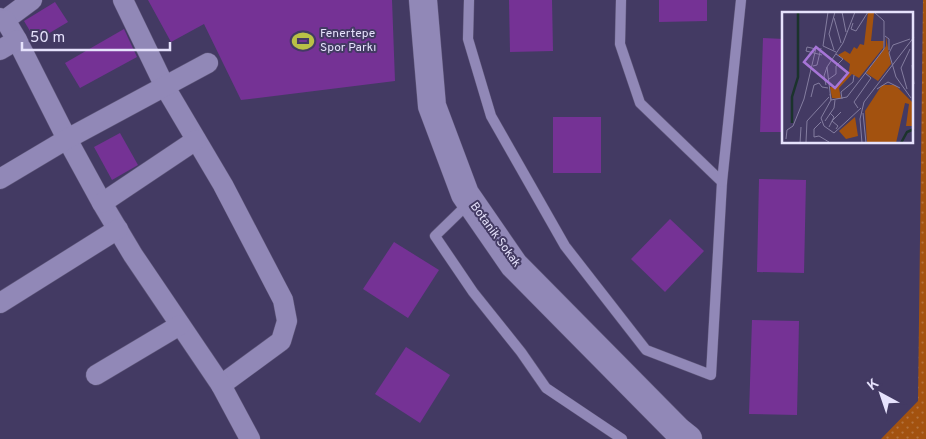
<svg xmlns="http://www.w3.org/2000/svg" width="926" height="439" font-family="Overpass,sans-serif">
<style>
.grass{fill:url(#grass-dots)}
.building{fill:#753295}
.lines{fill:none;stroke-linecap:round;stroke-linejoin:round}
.lane-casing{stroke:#5f577a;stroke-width:11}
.street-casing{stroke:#5f577a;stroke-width:21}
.secondary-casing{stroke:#5f577a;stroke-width:29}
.lane{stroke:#9188b7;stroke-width:10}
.street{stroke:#9188b7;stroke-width:20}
.secondary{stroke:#9188b7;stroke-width:28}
.labels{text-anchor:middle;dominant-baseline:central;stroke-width:4;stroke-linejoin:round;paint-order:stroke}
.poi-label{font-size:12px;fill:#e6e2fc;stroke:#433a63;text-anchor:start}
.street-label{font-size:12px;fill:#e6e2fc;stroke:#433a63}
.inset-river{fill:none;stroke:#1b332c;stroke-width:2.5}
.inset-road{fill:none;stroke:#847da0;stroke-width:1}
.view{fill:#a675d7;fill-opacity:0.15;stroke:#a675d7;stroke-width:2.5}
.inset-edge{fill:none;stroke:#e6e2fc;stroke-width:2.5}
</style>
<defs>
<pattern id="grass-dots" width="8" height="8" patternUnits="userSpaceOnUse" patternTransform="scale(1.25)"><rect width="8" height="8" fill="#a3520f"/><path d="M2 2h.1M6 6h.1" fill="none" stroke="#b4733f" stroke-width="1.8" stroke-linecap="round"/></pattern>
</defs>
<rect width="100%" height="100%" fill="#433a63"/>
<path class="grass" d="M923,0H926V439H881L918,401Z"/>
<g class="building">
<path d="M148,0H392L395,81L241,100L204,24L171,42Z"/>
<path d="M509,0H552L553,51L510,52Z"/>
<path d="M659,0H707V21L659,22Z"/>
<path d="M55,2L68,22L36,41L24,21Z"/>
<path d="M124,29L137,57L80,88L65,63Z"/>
<path d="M763,38L784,39V132H760Z"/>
<rect x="553" y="117" width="48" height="56"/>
<path d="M120,133L138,165L112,180L94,147Z"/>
<path d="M759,179L806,180L804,273L757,272Z"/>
<path d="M670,219L704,251L665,292L631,259Z"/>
<path d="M394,242L439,270L408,318L363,289Z"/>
<path d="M752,320L799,321L797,415L749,414Z"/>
<path d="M406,347L450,375L420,423L375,394Z"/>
</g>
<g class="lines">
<g class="lane-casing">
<g id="lane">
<path d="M469,0L468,39L491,116L565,246L646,350L711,375L722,182L640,103L620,44L621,0"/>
<path d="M722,182L741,0"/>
<path d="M470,202L435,236L473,292L521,352L546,388L622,439"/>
</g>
</g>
<g class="street-casing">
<g id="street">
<path d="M123,0L165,87L223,185L283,300L287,321L281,341L221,385"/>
<path d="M0,18L5,20L32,0"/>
<path d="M5,20L17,40L67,139L102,203L133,255L221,385L250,439"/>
<path d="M0,50L17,40"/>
<path d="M0,179L67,139L208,63"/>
<path d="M102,203L196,140"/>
<path d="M0,303L118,229"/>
<path d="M96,375L180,325"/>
</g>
</g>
<g class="secondary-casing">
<path id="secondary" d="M423,0L432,106L465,194L514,265L678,431L688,439"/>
</g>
<use href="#lane" class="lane"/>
<use href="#street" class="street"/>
<use href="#secondary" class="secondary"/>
</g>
<defs>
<g id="stadium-bare" transform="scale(1.725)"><path d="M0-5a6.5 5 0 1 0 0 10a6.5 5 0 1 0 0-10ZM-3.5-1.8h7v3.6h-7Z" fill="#b9c146" stroke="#433a63" stroke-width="2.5" paint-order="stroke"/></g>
</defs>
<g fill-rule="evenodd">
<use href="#stadium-bare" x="303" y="41"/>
</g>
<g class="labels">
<g class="poi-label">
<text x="320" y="34">Fenertepe<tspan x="320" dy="14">Spor Parkı</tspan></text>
</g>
<g class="street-label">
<text transform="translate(495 235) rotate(54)">Botanik Sokak</text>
</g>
</g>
<g transform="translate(782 12)">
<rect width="131" height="131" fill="#433a63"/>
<path d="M86,0L92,1L89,29H102L101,36L77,66L70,62L57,76L59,87L50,86L48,75H54L67,59L68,52L56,43L63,39L68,42L72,35L75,37L78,32L82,33ZM104,25L109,52L96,69L84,61L104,34ZM100,73H113L131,91V114H124L127,92L123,91L114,131H85L83,99ZM73,105L76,124L64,127L57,119Z" fill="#a3520f"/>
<path class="inset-river" d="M10,111V85L16,65V0M119,131L125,120L132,117"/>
<path class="inset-road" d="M46,0L41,34L54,40M60,0L64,20M52,6L59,31M71,11L69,17L74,19L86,0M103,24L107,27V38M128,27L111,33L107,41L114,65L129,86M34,37L25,35L24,39L40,43M52,38L47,22L53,0M130,53L132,72M31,54L35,53L39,36M47,67L54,62V54L61,47L54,42M44,73L42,64L45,55M95,77L106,70L118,76M125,77L119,56L128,37M48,82L49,88L45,55L61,31L73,0M29,85L32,73L37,71L40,75L46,76M60,87L59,80L71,70L72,63M49,88L39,106L42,114L52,121M49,88L65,85L102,37V9L92,0M76,96L72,90L89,66L83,61M81,101L84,131M43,109L52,96L53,88M39,110L32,117V125L37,124L47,130M47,115L52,105L48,101M54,117L56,114L50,109L59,100M52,121L79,96M4,127L5,118L11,114L22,87L34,36M24,130L25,109L47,85M18,131L19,115M80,131L78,107L82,90L132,25"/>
<path class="view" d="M34,35L66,61L53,76L22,50Z"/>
<rect width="131" height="131" class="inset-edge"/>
</g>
<g transform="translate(881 394) rotate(320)" stroke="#433a63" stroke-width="4" paint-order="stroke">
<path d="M0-4L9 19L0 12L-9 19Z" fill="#e6e2fc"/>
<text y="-8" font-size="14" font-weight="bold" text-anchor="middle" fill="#e6e2fc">K</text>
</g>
<path d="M22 42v8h148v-8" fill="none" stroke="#e6e2fc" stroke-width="2.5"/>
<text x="30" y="42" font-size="15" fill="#e6e2fc" stroke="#433a63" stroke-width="4" paint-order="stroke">50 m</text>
</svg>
